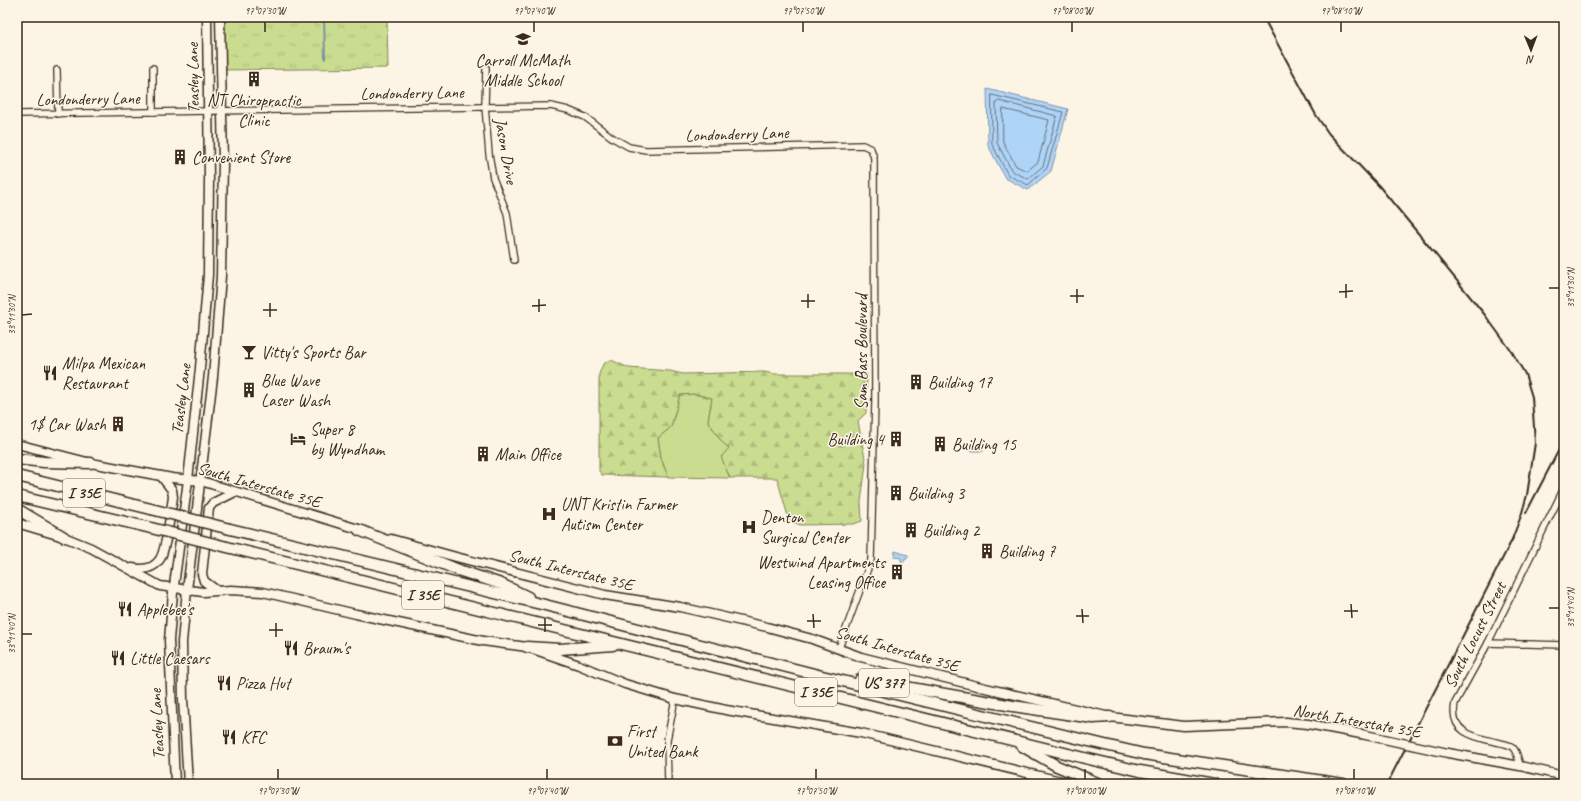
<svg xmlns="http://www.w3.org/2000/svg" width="1581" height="801" font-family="Caveat,sans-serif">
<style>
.grass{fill:#c9dc90;stroke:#828357}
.forest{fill:url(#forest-firs);stroke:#828357}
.park{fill:url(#park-tufts);stroke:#828357}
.water{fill:#aed4f8;stroke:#8090a1}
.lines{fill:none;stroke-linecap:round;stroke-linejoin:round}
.shore{stroke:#696e75;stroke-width:1}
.stream{stroke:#8090a1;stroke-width:2}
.minor-casing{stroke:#3b2a1e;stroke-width:8}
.secondary-casing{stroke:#3b2a1e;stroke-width:11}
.motorway-casing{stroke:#3b2a1e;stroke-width:13}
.minor{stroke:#fcf5e5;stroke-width:5.5}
.secondary{stroke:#fcf5e5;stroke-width:8}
.motorway{stroke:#fcf5e5;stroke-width:10}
.rail{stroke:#3b2a1e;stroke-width:2}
.secondary-bridge-casing{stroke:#3b2a1e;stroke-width:11;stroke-linecap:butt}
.motorway-bridge-casing{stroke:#3b2a1e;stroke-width:13;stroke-linecap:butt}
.secondary-bridge{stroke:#fcf5e5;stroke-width:8}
.motorway-bridge{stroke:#fcf5e5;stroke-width:10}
.ticks{fill:none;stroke:#3b2a1e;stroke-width:1.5}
.labels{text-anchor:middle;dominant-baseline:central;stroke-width:3;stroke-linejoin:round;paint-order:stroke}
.shield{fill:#fcf5e5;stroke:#75675a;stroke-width:1}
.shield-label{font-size:16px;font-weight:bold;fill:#3b2a1e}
.poi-label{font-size:17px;fill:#3b2a1e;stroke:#fcf5e5;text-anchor:start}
.street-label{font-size:17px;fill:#3b2a1e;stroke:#fcf5e5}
.neatline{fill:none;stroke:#3b2a1e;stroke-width:1.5}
.ticks-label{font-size:10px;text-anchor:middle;fill:#3b2a1e}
</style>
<defs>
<pattern id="forest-firs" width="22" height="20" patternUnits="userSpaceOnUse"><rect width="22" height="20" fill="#c9dc90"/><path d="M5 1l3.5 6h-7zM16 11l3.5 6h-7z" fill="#aebd7c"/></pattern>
<pattern id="park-tufts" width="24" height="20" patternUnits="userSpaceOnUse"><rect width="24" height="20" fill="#c9dc90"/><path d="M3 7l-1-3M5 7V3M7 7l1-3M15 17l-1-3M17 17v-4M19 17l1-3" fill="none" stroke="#aebd7c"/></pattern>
</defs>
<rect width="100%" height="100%" fill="#fcf5e5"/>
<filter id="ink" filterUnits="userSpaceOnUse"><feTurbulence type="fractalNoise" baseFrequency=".025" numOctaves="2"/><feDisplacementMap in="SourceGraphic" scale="8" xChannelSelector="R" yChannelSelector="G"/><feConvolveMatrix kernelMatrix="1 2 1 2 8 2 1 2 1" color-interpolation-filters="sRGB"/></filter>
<g filter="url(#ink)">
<path class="grass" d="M694,394L712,398L708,421L722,442L729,448L722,458L730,478L668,477L661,458L658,438L671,427L680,395Z"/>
<path class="forest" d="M611,360L629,368L670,371L683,374L764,372L775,374H867L866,413L858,421L866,464L861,502L862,521L853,524L800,525L789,520L777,478H730L721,457L729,448L722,442L708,421L712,398L694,394L680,395L671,427L658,438L661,458L668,477L602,475L599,471V374L603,364Z"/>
<path class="park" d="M220,17H387L388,68L221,70Z"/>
<g class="water">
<path d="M987,89L1068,109L1051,171L1028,190L1005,178L988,145Z"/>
<rect x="971" y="445" width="12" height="6"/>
<path d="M895,551L908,555V558H905L904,562L901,561V558L894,557Z"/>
</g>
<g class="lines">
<g class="shore">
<path d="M992,95L1063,112L1047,168L1028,185L1008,175L992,144Z"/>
<path d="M999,101L1057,116L1043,166L1028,179L1012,171L997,143L996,103Z"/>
<path d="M1003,109L1049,120L1038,162L1027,171L1016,166L1003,142Z"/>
</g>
<path class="stream" d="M324,17L325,59"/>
<g class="minor-casing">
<g id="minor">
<path d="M153,68V112"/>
<path d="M486,68L485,106L489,154L493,178L507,213L514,260"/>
<path d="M57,70L58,114"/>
<path d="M17,114L551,106L568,110L585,117L613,138L629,147L646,150L863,145L871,149L874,158L875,401L871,560L839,648"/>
<path d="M1488,643L1564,645"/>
<path d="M1520,766C1518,759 1517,750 1511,746C1507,744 1501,743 1496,742C1474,737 1449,733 1455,703L1488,643L1564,488"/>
<path d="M668,784L667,740L675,699"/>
</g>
</g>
<g class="secondary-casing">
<g id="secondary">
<path d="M17,444L91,463L172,478L201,481L365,531"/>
<path d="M17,523L64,537L91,548L160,586L203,592L231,590L263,592L356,614L483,641L527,647L579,665L625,684L675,699L726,710L861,733L1073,784"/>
<path d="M391,539L456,557L605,595L680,607L767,627L812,639L861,657L981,687L1110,717L1184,726L1286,722L1308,724L1361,734"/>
<path d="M132,568C142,570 154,569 160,559C166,550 171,510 173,497L172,490L161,476"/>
<path d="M216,590L204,581L202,574L209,508L213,503L235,492"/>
<path d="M1448,753L1520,766L1564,776"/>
<path d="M175,784L169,640L173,593L188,480L200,368L208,275L209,179L207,17"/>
<path d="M188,784L183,699L182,642L187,590L213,377L221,276L223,162L220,17"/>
</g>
</g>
<g class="motorway-casing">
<g id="motorway">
<path d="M17,459L44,462L91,463"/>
<path d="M17,476L151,509"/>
<path d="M17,496L151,528"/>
<path d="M17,509L64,537"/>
<path d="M230,529L545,605L822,676L1105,745L1144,754L1343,784"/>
<path d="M359,530L461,571L501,584L528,597"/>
<path d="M227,547L1093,760L1140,771L1214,784"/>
<path d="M527,647L560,649L613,645"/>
<path d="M860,680L877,682L1013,706L1093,718L1110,717"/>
<path d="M1022,746L1057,766L1100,784"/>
</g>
</g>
<use href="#minor" class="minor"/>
<use href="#secondary" class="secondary"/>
<use href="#motorway" class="motorway"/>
<g class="rail">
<path d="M1263,17L1316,115L1329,134L1379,186L1427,244L1485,315L1512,352L1525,374L1532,397L1535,443L1527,495L1521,516L1511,542"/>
<path d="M1526,513L1564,440"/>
<path d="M1387,784L1513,538"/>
</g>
<g class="secondary-bridge-casing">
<path id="secondary-bridge" d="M1361,734L1448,753"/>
</g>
<g class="motorway-bridge-casing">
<g id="motorway-bridge">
<path d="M151,509L230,529"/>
<path d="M151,528L227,547"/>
</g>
</g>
<use href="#secondary-bridge" class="secondary-bridge"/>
<use href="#motorway-bridge" class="motorway-bridge"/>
</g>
</g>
<path class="ticks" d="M265,22V32M534,22V32M803,22V32M1072,22V32M1341,22V32M1346,284V298M1549,288H1559M1077,289V303M1339,292L1353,291M808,294V308M1070,296H1084M539,299V312M801,301H815M270,303V317M532,306L546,305M263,310H277M22,315L32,314M1351,604L1352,618M1549,608H1559M1082,609L1083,623M1344,611H1358M813,614L814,628M1076,616H1089M545,618V632M807,621H821M276,623V637M538,625H552M269,630H283M22,634H32M278,769V779M547,769V779M816,769V779M1085,769V779M1354,769V779"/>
<defs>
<g id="school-bare" transform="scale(1.2)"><path d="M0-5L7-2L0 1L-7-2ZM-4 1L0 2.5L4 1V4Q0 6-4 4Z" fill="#3b2a1e" stroke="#fcf5e5" stroke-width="2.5" paint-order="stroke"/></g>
<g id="building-bare" transform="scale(1.2)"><path d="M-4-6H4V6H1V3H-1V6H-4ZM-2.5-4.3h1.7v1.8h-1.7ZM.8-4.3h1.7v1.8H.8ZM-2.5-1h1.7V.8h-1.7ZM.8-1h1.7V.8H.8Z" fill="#3b2a1e" stroke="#fcf5e5" stroke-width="2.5" paint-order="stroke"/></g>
<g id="bar-bare" transform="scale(1.2)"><path d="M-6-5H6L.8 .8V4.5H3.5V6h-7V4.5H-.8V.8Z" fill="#3b2a1e" stroke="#fcf5e5" stroke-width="2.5" paint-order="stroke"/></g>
<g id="restaurant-bare" transform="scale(1.2)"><path d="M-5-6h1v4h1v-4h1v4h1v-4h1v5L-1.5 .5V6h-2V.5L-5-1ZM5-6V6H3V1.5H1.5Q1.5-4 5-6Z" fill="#3b2a1e" stroke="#fcf5e5" stroke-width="2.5" paint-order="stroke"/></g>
<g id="hotel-bare" transform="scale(1.2)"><path d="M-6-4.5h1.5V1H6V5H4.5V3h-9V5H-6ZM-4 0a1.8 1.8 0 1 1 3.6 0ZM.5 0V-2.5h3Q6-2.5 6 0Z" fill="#3b2a1e" stroke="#fcf5e5" stroke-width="2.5" paint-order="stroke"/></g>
<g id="hospital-bare" transform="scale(1.2)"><path d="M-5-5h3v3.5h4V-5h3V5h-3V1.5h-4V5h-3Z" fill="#3b2a1e" stroke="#fcf5e5" stroke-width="2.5" paint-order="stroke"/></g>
<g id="bank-bare" transform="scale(1.2)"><path d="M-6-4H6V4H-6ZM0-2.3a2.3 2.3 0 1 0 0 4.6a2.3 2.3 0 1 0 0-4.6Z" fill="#3b2a1e" stroke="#fcf5e5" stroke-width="2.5" paint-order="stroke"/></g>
</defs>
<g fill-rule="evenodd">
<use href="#school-bare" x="523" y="39"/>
<use href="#building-bare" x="254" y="79"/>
<use href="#building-bare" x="180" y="157"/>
<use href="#bar-bare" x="249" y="352"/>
<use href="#restaurant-bare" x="50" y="373"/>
<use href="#building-bare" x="916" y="382"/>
<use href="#building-bare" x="249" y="390"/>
<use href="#building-bare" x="118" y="424"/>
<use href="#hotel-bare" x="298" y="439"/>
<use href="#building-bare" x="896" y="439"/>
<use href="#building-bare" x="940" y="444"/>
<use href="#building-bare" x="483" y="454"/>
<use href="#building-bare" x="896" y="493"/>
<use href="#hospital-bare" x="549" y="514"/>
<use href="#hospital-bare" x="749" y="527"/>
<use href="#building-bare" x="911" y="530"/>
<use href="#building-bare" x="987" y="551"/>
<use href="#building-bare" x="897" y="572"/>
<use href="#restaurant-bare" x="125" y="609"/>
<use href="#restaurant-bare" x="291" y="648"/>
<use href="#restaurant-bare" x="118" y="658"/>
<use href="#restaurant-bare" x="224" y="683"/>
<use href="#restaurant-bare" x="229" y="737"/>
<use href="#bank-bare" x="615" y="741"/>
</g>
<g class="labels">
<g class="shield">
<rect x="63" y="479" width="42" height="28" rx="3"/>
<rect x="402" y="581" width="42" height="28" rx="3"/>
<rect x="859" y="669" width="50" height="28" rx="3"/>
<rect x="795" y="678" width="42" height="28" rx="3"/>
</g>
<g class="shield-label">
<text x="84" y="493">I 35E</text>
<text x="423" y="595">I 35E</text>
<text x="884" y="683">US 377</text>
<text x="816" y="692">I 35E</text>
</g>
<g class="poi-label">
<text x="523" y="60" text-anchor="middle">Carroll McMath<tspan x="523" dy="20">Middle School</tspan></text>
<text x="254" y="100" text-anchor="middle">NT Chiropractic<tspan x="254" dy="20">Clinic</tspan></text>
<text x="192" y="157">Convenient Store</text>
<text x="261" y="352">Vitty's Sports Bar</text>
<text x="62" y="363">Milpa Mexican<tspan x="62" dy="20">Restaurant</tspan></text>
<text x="261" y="380">Blue Wave<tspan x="261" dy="20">Laser Wash</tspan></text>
<text x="928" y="382">Building 17</text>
<text x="106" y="424" text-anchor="end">1$ Car Wash</text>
<text x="310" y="429">Super 8<tspan x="310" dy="20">by Wyndham</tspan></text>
<text x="884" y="439" text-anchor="end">Building 4</text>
<text x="952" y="444">Building 15</text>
<text x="495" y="454">Main Office</text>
<text x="908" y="493">Building 3</text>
<text x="561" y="504">UNT Kristin Farmer<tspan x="561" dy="20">Autism Center</tspan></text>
<text x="761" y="517">Denton<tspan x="761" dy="20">Surgical Center</tspan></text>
<text x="923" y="530">Building 2</text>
<text x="999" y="551">Building 7</text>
<text x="885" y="562" text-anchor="end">Westwind Apartments<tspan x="885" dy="20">Leasing Office</tspan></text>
<text x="137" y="609">Applebee's</text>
<text x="303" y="648">Braum's</text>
<text x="130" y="658">Little Caesars</text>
<text x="236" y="683">Pizza Hut</text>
<text x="627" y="731">First<tspan x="627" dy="20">United Bank</tspan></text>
<text x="241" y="737">KFC</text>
</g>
<g class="street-label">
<text transform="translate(193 78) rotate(-91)">Teasley Lane</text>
<text transform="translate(412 93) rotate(-1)">Londonderry Lane</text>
<text transform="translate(88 99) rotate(-1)">Londonderry Lane</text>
<text transform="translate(737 134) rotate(-2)">Londonderry Lane</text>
<text transform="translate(506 151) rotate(80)">Jason Drive</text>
<text transform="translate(861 352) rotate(-90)">Sam Bass Boulevard</text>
<text transform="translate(181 399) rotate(-83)">Teasley Lane</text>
<text transform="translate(259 485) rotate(16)">South Interstate 35E</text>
<text transform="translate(571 570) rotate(14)">South Interstate 35E</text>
<text transform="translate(1475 635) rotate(-63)">South Locust Street</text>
<text transform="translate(897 649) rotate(16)">South Interstate 35E</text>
<text transform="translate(1357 721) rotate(10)">North Interstate 35E</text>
<text transform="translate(157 724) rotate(-93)">Teasley Lane</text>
</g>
</g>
<rect width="1581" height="801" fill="none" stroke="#fcf5e5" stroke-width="44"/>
<g transform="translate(1531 50) rotate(179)" stroke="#fcf5e5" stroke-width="3" paint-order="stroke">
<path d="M0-3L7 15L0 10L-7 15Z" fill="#3b2a1e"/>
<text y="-6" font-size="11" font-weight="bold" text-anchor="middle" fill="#3b2a1e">N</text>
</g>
<rect x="22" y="22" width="1537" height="757" class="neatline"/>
<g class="ticks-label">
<text x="265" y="14">97°07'30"W</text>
<text x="534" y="14">97°07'40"W</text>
<text x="803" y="14">97°07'50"W</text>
<text x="1072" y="14">97°08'00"W</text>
<text x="1341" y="14">97°08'10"W</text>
<text transform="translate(1570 288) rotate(-90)" y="4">33°11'30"N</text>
<text transform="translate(11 315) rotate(-90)" y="4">33°11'30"N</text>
<text transform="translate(1570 608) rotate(-90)" y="4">33°11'40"N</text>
<text transform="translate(11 634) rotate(-90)" y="4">33°11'40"N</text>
<text x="278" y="794">97°07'30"W</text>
<text x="547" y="794">97°07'40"W</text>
<text x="816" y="794">97°07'50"W</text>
<text x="1085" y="794">97°08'00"W</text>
<text x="1354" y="794">97°08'10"W</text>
</g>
</svg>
